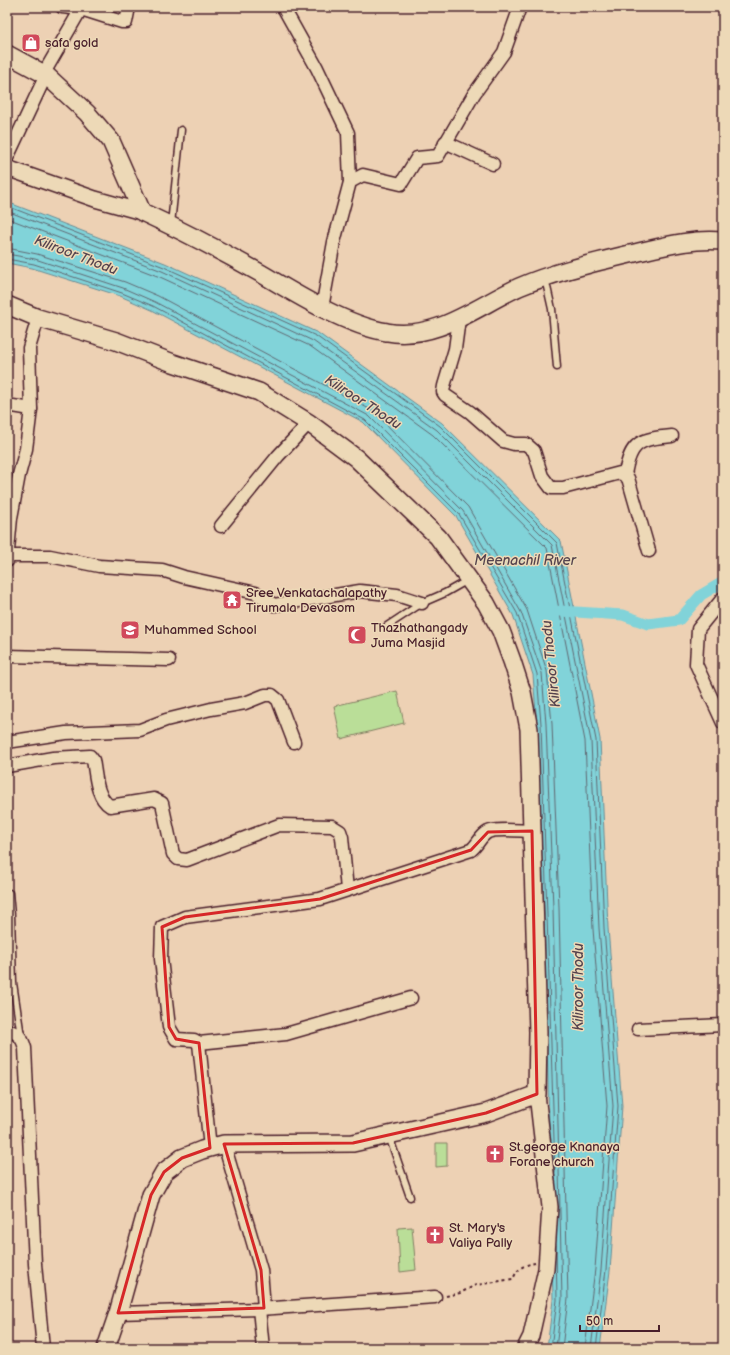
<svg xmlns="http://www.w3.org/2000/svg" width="730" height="1355" font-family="'Balsamiq Sans',sans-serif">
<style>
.green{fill:#bade98;stroke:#827e62}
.water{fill:#81d3d9;stroke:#6b8b93}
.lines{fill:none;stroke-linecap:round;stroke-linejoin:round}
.shore{stroke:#606771;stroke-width:1}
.canal{stroke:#81d3d9;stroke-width:11}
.service-casing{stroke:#4a1f2b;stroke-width:9}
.minor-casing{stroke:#4a1f2b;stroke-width:15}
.tertiary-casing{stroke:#4a1f2b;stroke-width:18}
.secondary-casing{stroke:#4a1f2b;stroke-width:20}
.path{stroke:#4a1f2b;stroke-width:2;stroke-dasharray:3 3;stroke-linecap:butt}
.service{stroke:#edd9b7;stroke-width:6}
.minor{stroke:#edd9b7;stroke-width:12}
.tertiary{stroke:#edd9b7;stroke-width:15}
.secondary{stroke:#edd9b7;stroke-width:17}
.marked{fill:none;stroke:#d62828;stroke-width:3;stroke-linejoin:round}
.labels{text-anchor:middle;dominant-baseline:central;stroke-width:3;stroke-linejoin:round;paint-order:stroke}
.poi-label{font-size:13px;fill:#4a1f2b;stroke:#edd9b7;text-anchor:start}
.water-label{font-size:14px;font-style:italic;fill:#55434e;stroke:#edd9b7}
</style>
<rect width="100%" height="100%" fill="#edd1b4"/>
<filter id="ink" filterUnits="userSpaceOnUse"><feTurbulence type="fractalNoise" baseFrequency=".025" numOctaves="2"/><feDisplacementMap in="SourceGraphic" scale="8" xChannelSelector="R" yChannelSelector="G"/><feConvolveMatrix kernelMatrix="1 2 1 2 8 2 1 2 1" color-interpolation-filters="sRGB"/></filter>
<g filter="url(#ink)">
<g class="green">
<path d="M397,691L404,723L341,739L334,706Z"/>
<path d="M436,1143H447V1166L436,1167Z"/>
<path d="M412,1227L416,1270L400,1272L398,1228Z"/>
</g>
<path class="water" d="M7,202L165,263L318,333L442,423L561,541L600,739L608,928L622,1106L610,1271L600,1348H547L553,1300L544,908L537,725L533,675L513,615L456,516L363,422L152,310L120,296L32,268L7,263Z"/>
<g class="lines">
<g class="shore">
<path d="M7,206L164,267L316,336L440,426L557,543L596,740L604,928L618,1106L606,1270L596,1348"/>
<path d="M7,211L162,271L313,341L437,430L552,545L591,741L599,928L613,1106L601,1270L591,1348"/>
<path d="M7,218L160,277L310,346L433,435L547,548L585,741L593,929L607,1106L595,1269L585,1348"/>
<path d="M7,248L37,254L125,282L158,296L373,411L468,507L527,610L547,671L552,724L559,907L568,1299L562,1348"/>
<path d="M7,254L35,259L123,288L155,302L369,416L463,511L521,612L542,673L546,724L553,908L562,1299L556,1348"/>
<path d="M7,259L34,264L122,293L153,306L365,420L459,514L517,613L537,674L541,724L555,1172"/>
<path d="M551,1348L557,1300L556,1245"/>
</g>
<path class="canal" d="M560,611L623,615L648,624L679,620L701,595L723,582"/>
<g class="service-casing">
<g id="service">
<path d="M171,224L181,130"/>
<path d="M545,278L552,309L557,367"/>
<path d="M387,626L422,603L445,593L468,580"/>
<path d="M9,893L11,915L13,983L21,1036"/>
<path d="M389,1136L410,1197"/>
</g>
</g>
<g class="minor-casing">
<g id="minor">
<path d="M62,7L81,9L122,22H126L129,7"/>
<path d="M283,7L317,68L348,133L350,182"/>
<path d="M44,73L81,9"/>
<path d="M445,142L493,164"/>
<path d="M7,158L46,75"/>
<path d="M322,308L334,242L350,182L363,175L401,184L417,158L438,156L474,94L504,52L520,7"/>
<path d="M459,319L455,349L444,386L443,392L445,395L470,412L503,441L514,444H526L534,451L542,476L551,488H563L620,473L628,478L649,551"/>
<path d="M7,405L31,409"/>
<path d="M625,475C630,441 641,439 672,436"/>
<path d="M221,526L278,456L309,423"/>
<path d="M8,556H50L99,566L162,570L184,577L256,593L274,605L360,591L397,595L422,603"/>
<path d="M7,561L11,518L19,475L26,449L31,409L29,348L38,318"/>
<path d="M723,598L698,629L696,664L723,723"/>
<path d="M7,656L169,660"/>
<path d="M7,742L66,733L140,730L166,720L211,709L245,703L265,695H272L278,700L294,742"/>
<path d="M7,766L53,758L90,756L93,760C96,776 96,797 110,806L154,799L162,803L173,854L178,859L187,860L279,825L332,826L340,831L342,837L347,890"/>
<path d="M411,998L286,1034L199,1043L194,1040L176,1039L169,1027L161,959L162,927L185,917L320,899L471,850C478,845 480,836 488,832C497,828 521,831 532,831"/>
<path d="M638,1029L723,1025"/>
<path d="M7,1030C18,1033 22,1037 25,1048L35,1264L43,1348"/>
<path d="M199,1043L210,1148"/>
<path d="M224,1144L261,1270L264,1308"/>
<path d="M259,1309L263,1348"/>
<path d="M118,1313L259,1309L435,1297"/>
</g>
</g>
<g class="tertiary-casing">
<g id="tertiary">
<path d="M7,168L95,199L142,212"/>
<path d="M525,1348L531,1336L546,1269L550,1207L537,1094"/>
</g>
</g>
<g class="secondary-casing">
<g id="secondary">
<path d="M7,54L46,75L87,113L111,141L142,212C183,231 223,252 262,274C297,295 348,326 387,332C436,341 477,306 519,287C554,272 593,263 630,254C661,247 691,238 723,241"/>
<path d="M7,305L38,318L116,341L173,363L259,392L309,423L356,458L438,537L486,603L501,631L512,661L522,692L529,729L538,1032L537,1094L486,1113L353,1143L224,1144L202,1150L182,1158L164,1172L151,1195L118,1313L106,1348"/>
</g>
</g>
<path class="path" d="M446,1296L460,1293L476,1285L513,1279C518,1268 523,1265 535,1263"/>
<use href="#service" class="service"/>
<use href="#minor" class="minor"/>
<use href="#tertiary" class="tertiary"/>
<use href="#secondary" class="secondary"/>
</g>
</g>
<path class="marked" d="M532,831L537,1094L486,1113L353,1143L224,1144L261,1270L264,1308L118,1313L151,1195L164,1172L182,1158L210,1148L199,1043L176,1039L169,1027L162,927L185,917L320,899L471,850L488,832Z"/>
<defs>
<g id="shop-square" transform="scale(1)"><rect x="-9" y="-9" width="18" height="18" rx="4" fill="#d1495b" stroke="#edd9b7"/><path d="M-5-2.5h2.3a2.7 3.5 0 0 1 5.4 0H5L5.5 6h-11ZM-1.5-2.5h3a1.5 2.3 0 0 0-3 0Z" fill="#fff"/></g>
<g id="temple-square" transform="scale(1)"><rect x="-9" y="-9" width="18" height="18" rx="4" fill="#d1495b" stroke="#edd9b7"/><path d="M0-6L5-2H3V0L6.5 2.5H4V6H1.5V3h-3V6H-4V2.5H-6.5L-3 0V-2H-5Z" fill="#fff"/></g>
<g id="school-square" transform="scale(1)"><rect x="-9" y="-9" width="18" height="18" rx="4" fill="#d1495b" stroke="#edd9b7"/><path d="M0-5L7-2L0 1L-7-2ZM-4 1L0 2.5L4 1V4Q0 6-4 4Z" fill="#fff"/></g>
<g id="mosque-square" transform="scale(1)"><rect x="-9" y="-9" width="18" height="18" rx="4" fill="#d1495b" stroke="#edd9b7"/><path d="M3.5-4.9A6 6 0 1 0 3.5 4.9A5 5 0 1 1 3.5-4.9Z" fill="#fff"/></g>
<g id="church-square" transform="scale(1)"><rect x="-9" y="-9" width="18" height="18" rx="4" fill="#d1495b" stroke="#edd9b7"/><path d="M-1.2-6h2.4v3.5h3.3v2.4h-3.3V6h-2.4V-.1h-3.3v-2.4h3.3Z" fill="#fff"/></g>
</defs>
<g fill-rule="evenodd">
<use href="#shop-square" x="31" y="43"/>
<use href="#temple-square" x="232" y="600"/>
<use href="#school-square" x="130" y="630"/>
<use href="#mosque-square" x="357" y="635"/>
<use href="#church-square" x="495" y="1154"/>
<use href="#church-square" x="435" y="1235"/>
</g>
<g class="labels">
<g class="poi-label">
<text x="45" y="43">safa gold</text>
<text x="246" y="593">Sree Venkatachalapathy<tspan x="246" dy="15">Tirumala Devasom</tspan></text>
<text x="371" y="628">Thazhathangady<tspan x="371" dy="15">Juma Masjid</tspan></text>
<text x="144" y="630">Muhammed School</text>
<text x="509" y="1147">St.george Knanaya<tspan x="509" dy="15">Forane church</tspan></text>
<text x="449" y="1228">St. Mary's<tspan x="449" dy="15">Valiya Pally</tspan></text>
</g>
<g class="water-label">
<text transform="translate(76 255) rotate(21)">Kiliroor Thodu</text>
<text transform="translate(363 402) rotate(33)">Kiliroor Thodu</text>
<text x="525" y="560">Meenachil River</text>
<text transform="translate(551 664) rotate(-96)">Kiliroor Thodu</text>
<text transform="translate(578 987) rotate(-90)">Kiliroor Thodu</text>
</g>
</g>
<rect width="730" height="1355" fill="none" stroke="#edd9b7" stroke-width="24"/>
<rect x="12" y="12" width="706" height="1331" fill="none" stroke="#4a1f2b" stroke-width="1.5" filter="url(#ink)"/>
<path d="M580 1325v6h79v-6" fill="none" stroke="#4a1f2b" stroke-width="2"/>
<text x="586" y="1325" font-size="12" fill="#4a1f2b" stroke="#edd9b7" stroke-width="3" paint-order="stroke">50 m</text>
</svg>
